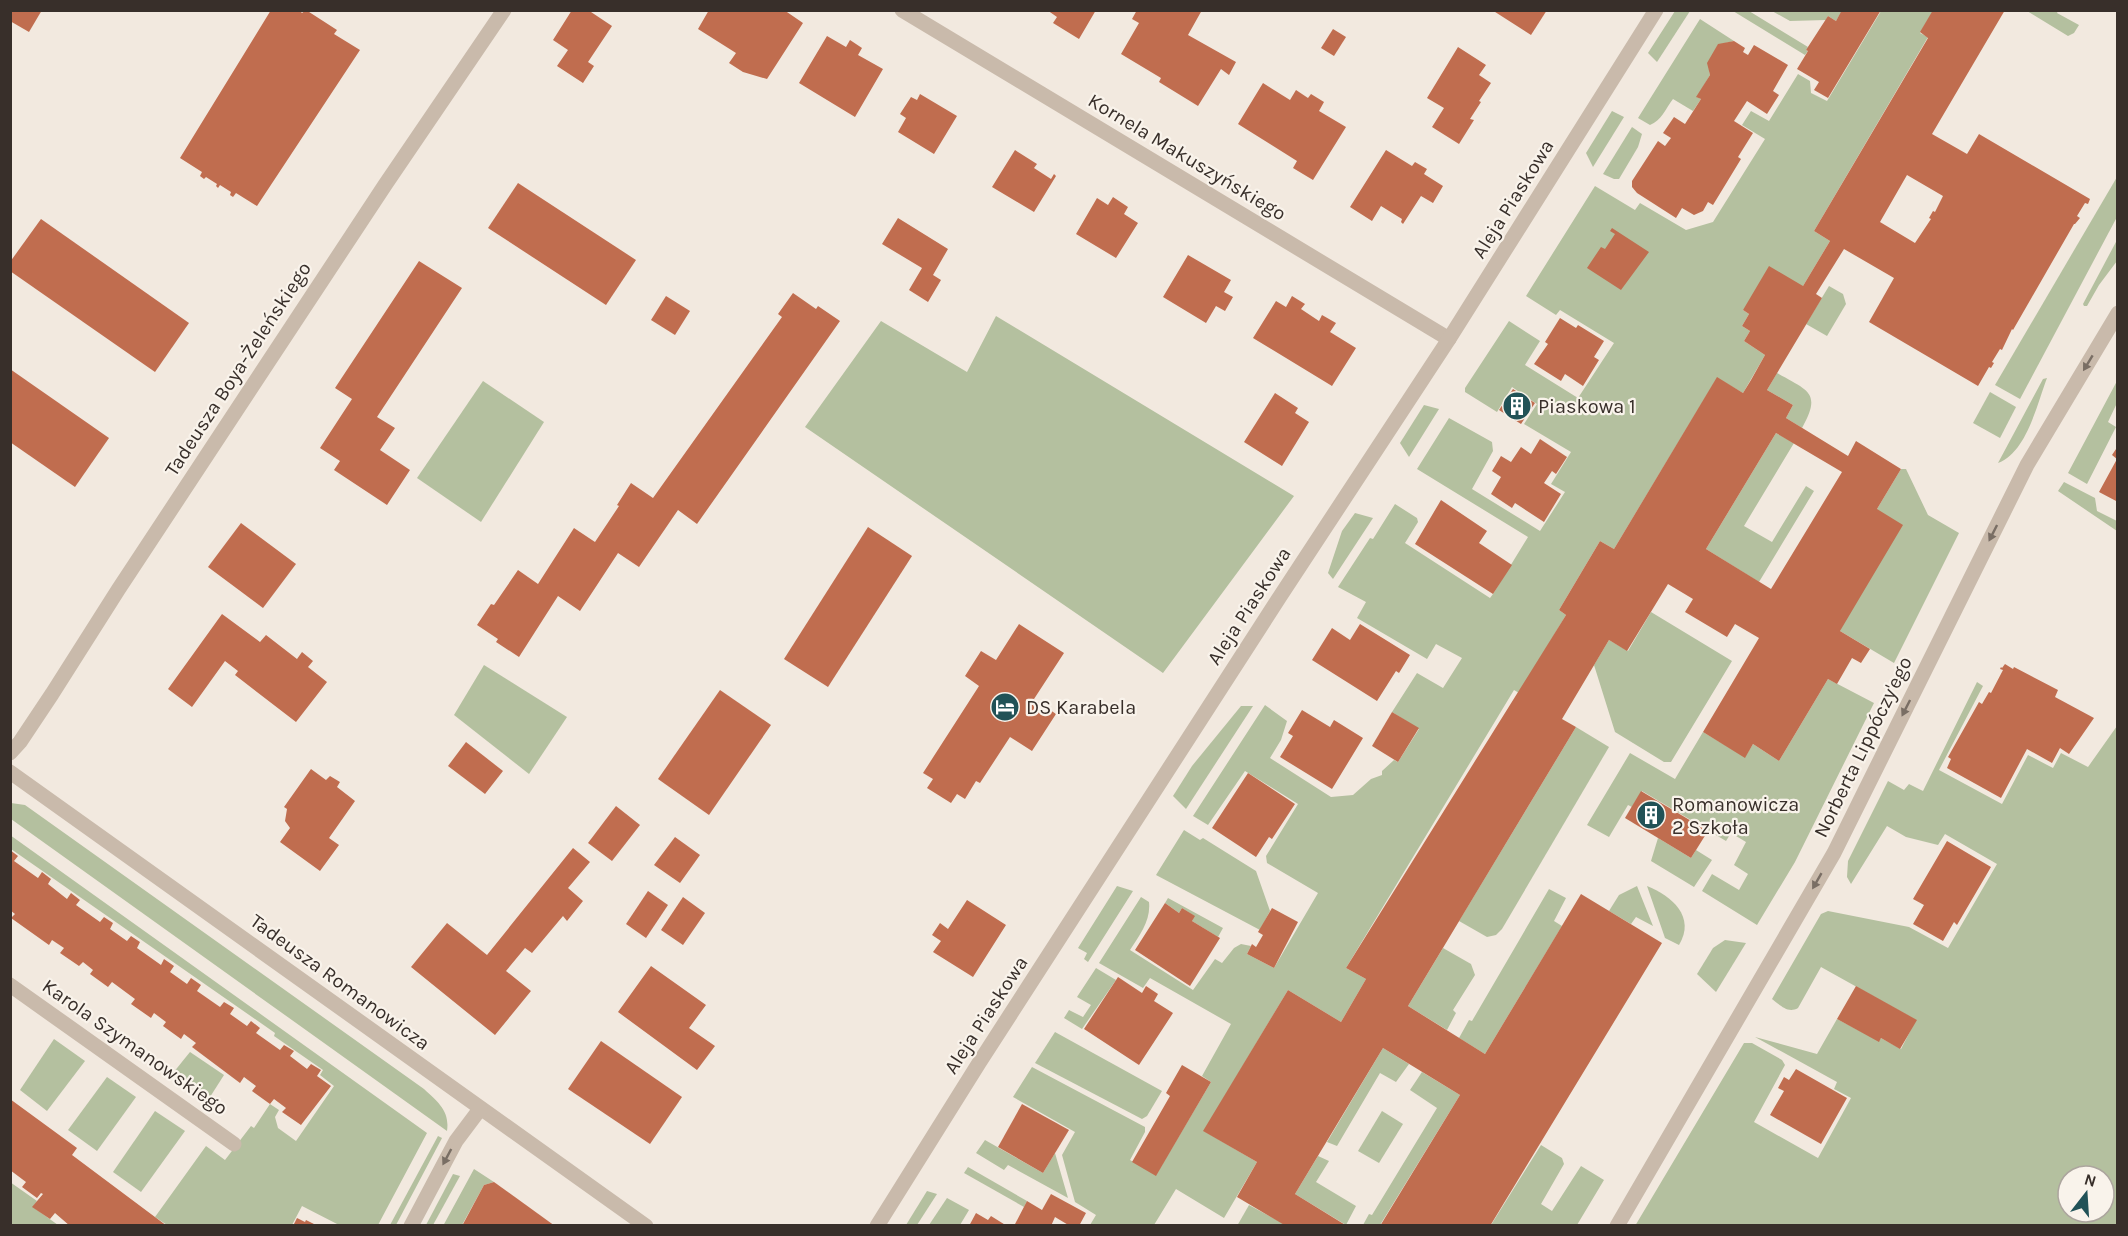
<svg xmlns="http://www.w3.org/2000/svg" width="2128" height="1236" font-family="Karla,sans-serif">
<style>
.green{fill:#b4c09f;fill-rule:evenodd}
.building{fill:#c06d4f;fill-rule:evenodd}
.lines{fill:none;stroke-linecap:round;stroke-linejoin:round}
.minor{stroke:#c9baab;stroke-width:15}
.oneway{fill:#796e64}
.labels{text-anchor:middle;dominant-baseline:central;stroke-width:4.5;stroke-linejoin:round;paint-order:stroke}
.street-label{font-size:20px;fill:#382f2a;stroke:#f9f3eb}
.poi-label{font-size:20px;fill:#382f2a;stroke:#f9f3eb;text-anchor:start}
</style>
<rect width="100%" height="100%" fill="#f2e9df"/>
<g class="green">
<path d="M1675,11H1690L1657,62L1648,53Z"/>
<path d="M1733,11H1749L1808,47L1806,50L1808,51L1805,55Z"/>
<path d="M1772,11H1842L1836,21L1828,16L1826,20L1790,21Z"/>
<path d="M1881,11H1933L1920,33L1928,37L1814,231L1830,241L1803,286L1743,310L1749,314L1742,326L1750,331L1744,341L1765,355L1743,393L1717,378L1614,549L1600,541L1559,610L1566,615L1519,693L1514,690L1346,968L1366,979L1341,1022L1288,990L1204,1131L1257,1162L1224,1218L1176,1189L1154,1225H1090L1096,1215L1075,1202L1062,1155L1075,1132L1013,1097L1032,1067L1145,1127V1132L1130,1160L1156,1175L1211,1082L1202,1076L1231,1024L1150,978L1143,988L1099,963L1141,897L1149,902C1151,920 1140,935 1130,950L1193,990L1215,959L1222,963L1234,948L1241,944L1251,946L1247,954L1274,968L1318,893L1267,863L1266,856L1298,804L1245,771L1208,825L1193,816L1265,705L1287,721L1281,740L1270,758L1331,797L1353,795L1371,779L1382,775V771L1394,760L1398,762L1419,729L1392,712L1417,673L1443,688L1462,658L1436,644L1427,659L1357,618L1366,602L1338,587L1370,538L1373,539L1395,504L1417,518L1418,522L1405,543L1490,598L1493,594L1528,537L1417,469L1449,418L1492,442L1493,451L1472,489L1540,531L1565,492L1551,484L1571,452L1524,424L1537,404L1512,387L1497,412L1465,392V388L1509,321L1540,341L1525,365L1578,398L1614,343L1560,310L1556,315L1526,296L1595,186L1635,210L1640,203L1686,230L1713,222L1765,139L1742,125L1751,111L1769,121L1798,74L1810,81L1811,93L1827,101Z"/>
<path d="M2027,11H2058L2057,13L2079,25L2074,33L2068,36Z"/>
<path d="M1700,19L1734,41L1718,45L1708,63L1710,75L1697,97L1701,99L1693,111L1673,99C1666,108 1661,121 1650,125L1638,118Z"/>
<path d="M1612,111L1624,117L1593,167L1586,153Z"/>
<path d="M1632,127L1642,134L1638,147L1619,179H1614L1603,174Z"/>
<path d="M2117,177V217L2020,399L1995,385Z"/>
<path d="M2117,240V261L2099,285L2087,306H2084L2083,304Z"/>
<path d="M1829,286L1843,294L1846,304L1827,336L1806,324Z"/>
<path d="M996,316L1294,496L1163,673L805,427L881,321L967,372Z"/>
<path d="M1777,373C1808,391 1822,392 1802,428L1786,418L1793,405L1767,390Z"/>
<path d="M2047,378C2037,404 2027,452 1998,463L2043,379Z"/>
<path d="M483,381L544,422L481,522L417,478Z"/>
<path d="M2117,381V403L2108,422L2116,427L2087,484L2068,473Z"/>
<path d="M1990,392L2016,407L2000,438L1973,423Z"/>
<path d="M1424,405L1439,409L1409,457L1400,443Z"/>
<path d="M1776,433L1794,443L1744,526L1772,542L1806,486L1814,491L1759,582L1706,549Z"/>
<path d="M1901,469H1906L1928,515L1959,533L1894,663L1840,631L1877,509Z"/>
<path d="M2064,482L2095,498L2097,511L2117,521V531L2058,491Z"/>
<path d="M1355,513L1373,518L1333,579L1328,573L1342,531Z"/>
<path d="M1651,612L1732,661L1671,762H1664L1615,732L1594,665L1609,640L1628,651Z"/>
<path d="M484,665L567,717L529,774L454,715Z"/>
<path d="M1828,679L1874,703L1795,862L1757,925L1702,891L1712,874L1739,890L1748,874L1734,865L1746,842L1731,833L1726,841L1642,791L1632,807L1628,805L1609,837L1587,825L1630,753L1675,779L1703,732L1745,757L1753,744L1779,761Z"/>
<path d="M1977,682L1983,686L1939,770L2002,804L2028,755L2053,768L2061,753L2088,767L2117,726V1225L1635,1226L1744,1043H1752L1782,1060L1785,1065L1754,1122L1818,1158L1851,1098L1834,1089L1837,1082L1755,1037L1817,1054L1837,1019L1879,1041L1881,1038L1901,1049L1916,1020L1821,967L1798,1008C1788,1014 1780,1005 1772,999L1821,914L1828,911L1909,927L1948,948L1997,864L1945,834L1938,845L1906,837L1887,826L1851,884L1847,877L1848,861L1888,781L1904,790L1909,784L1923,791ZM2068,1176H2104V1212H2068Z"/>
<path d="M1241,706H1253L1186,809L1173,796L1192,766Z"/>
<path d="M1576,727L1609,747L1502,929L1496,935L1487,937L1459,921Z"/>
<path d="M11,803L25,805L424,1089C438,1102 450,1111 447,1131L11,819Z"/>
<path d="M1184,830L1200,840L1203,838L1256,871L1270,911L1260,930L1156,875Z"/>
<path d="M10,835L427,1133L378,1225H339L302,1206L292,1225H167L155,1217L206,1146L225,1160L251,1126L254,1128L270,1104L279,1110L275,1117L278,1128L296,1141L334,1086L320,1075L323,1070L274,1036L275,1033L11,849Z"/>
<path d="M1658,838L1691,858L1696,850L1712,860L1694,887L1651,861Z"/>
<path d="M1117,886L1133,891L1088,962L1084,959L1087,953L1078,948Z"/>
<path d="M1637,886L1653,926L1636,917L1631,924L1609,911L1619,895Z"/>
<path d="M1647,886C1672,896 1696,917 1679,945L1665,938Z"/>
<path d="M1549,889L1566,898L1554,921L1562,926L1485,1054L1459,1038L1469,1020L1472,1021Z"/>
<path d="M1168,898L1223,928L1218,937L1192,921L1194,916L1182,908L1179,913L1165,903Z"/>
<path d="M1725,940L1746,943L1716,992L1697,974L1713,948Z"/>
<path d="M1443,948L1471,964L1475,975L1453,1010L1456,1013L1447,1030L1408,1006Z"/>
<path d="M1096,968L1116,980L1082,1029L1064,1018L1069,1010L1083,1017L1091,1005L1077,997Z"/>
<path d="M1055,1032L1162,1091L1147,1116L1142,1119L1035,1063Z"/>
<path d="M54,1039L85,1061L47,1111L20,1090Z"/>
<path d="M1383,1048L1409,1064L1396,1082L1380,1073L1337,1146L1327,1142Z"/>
<path d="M190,1052L224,1075L210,1097L173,1073Z"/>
<path d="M1422,1072L1460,1095L1380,1225H1363L1369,1214L1372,1215L1437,1108L1410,1090Z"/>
<path d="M107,1077L136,1097L97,1151L68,1130Z"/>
<path d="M155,1111L185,1131L141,1192L113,1172Z"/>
<path d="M1382,1111L1403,1124L1379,1163L1358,1151Z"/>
<path d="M438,1136L442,1138L396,1225H390Z"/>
<path d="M985,1140L1043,1173L1055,1153L1068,1198L1008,1165L1004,1170L976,1153Z"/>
<path d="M1541,1145L1562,1158L1564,1164L1541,1204L1552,1211L1581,1166L1604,1180L1577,1225H1491Z"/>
<path d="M1318,1156L1329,1161L1316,1182L1356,1206L1346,1225L1295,1194Z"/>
<path d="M968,1167L1027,1201L1024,1207L964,1173Z"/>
<path d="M474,1169L494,1182L484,1185L462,1225L443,1226Z"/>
<path d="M453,1174L460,1176L433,1225H426Z"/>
<path d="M10,1182L37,1201L33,1207L58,1225H11Z"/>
<path d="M927,1191L937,1194L917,1225H906Z"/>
<path d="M947,1198L969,1210L960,1225H929Z"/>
<path d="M1249,1205L1286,1225L1237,1226Z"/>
</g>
<g class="building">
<path d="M10,10H42L29,32L10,21Z"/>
<path d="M271,10H299L302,13L306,10L337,30L334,34L360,50L257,206L236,193L233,197L230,195L231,192L220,185L218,188L216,186L217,184L206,177L204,179L200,176L202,172L180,158Z"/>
<path d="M572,10H588L612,26L588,62L594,66L583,83L557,66L568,50L553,40Z"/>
<path d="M709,10H784L803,23L767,79L743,72L729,63L736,53L698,29Z"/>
<path d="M1047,10H1096L1079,39L1053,23L1057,17Z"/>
<path d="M1137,10H1202L1188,35L1236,62L1229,75L1221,69L1198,106L1159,82L1161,78L1121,54L1139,23L1132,19Z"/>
<path d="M1492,10H1547L1531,35Z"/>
<path d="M1842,10H1881L1828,98L1814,90L1819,82L1797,69L1808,51L1806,50L1828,16L1836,21Z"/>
<path d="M1933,10H2005L1932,134L1967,154L1979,134L2090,199L2088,204L2085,203L2077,216L2080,218L2075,224H2074L2013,330L2012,329L2002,350L2000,349L1992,362L1994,363L1991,368L1989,367L1978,386L1869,322L1894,278L1844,249L1816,294L1822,298L1767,390L1793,405L1786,418L1848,456L1856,441L1901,469L1877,509L1903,525L1840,631L1870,649L1861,663L1852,658L1837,684L1828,679L1779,761L1753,744L1745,758L1703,732L1759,638L1735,624L1727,637L1685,612L1693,599L1668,584L1627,651L1609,640L1562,719L1576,727L1408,1006L1485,1054L1581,894L1662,943L1490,1226H1380L1460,1095L1383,1048L1295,1194L1347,1226H1286L1237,1197L1257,1162L1203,1131L1288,990L1341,1022L1366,979L1346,968L1566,615L1559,610L1600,541L1614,549L1717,377L1743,393L1751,380L1765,355L1744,341L1750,331L1742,326L1749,314L1743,310L1769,266L1803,286L1830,241L1814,231L1928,38L1920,32ZM1907,175L1943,196L1935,212L1933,211L1929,218L1931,219L1915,243L1880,222ZM1776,433L1842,472L1771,589L1706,549Z"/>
<path d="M1333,29L1346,37L1334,56L1321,48Z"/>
<path d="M827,36L846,47L850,40L862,48L858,55L883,69L855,117L799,83Z"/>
<path d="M1734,41L1745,48L1743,52L1748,55L1754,45L1788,65L1773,91L1779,95L1767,114L1747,101L1734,121L1753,133L1738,157L1741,159L1713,205L1708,202L1703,211L1694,215L1682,208L1676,218L1637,193L1632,187V181L1658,141L1665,146L1671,138L1663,133L1674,117L1685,124L1701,99L1696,97L1710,75L1707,63L1718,44Z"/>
<path d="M1458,47L1486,65L1479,75L1491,83L1479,101L1481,102L1470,119L1474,120L1459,144L1432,127L1444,108L1427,98Z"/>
<path d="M1263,83L1290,100L1296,90L1308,98L1311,94L1324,102L1319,111L1346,127L1313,180L1293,168L1297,161L1238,124Z"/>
<path d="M920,94L957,116L934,154L898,132L906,118L900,114L911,97L917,100Z"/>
<path d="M1015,150L1037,164L1034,168L1051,179L1054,174L1056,176L1034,212L992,187Z"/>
<path d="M1386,150L1412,166L1415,162L1427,169L1424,174L1443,186L1433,203L1421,196L1403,224L1401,222L1402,219L1381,206L1372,221L1350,207Z"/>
<path d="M518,183L636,260L606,305L488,228Z"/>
<path d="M1113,197L1128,207L1124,214L1138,223L1116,258L1076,234L1097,198L1108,205Z"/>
<path d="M898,218L948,249L933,275L941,280L928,302L909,290L922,268L882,244Z"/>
<path d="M41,219L189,323L155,372L10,271V262Z"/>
<path d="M1612,228L1649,252L1621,290L1587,268L1601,247L1605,249L1615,234L1610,231Z"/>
<path d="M1188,255L1231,280L1224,292L1233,297L1225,311L1216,306L1206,323L1163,297Z"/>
<path d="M419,261L462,288L377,417L395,428L380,450L410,470L387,505L334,470L340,461L320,448L352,399L335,388Z"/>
<path d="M793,293L816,309L818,306L840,321L697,524L678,510L639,567L618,553L580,611L558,596L519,657L496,642L498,639L477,625L491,604L494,605L518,570L538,584L574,528L595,542L619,506L617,505L631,483L653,498L782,317L778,314Z"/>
<path d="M666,296L690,311L675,335L651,320Z"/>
<path d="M1292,296L1305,304L1301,309L1319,321L1322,315L1336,323L1330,332L1356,348L1332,386L1253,338L1276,301L1286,307Z"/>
<path d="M1560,318L1576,328L1578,325L1604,341L1594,357L1599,360L1583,386L1565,374L1561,381L1534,364L1548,344L1545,342Z"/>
<path d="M10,369L109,438L75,487L10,442Z"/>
<path d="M1513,389L1535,403L1521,424L1499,410Z"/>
<path d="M1275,393L1298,408L1295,413L1309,422L1282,466L1244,442Z"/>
<path d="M1540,439L1567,457L1556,474L1552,471L1544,483L1561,494L1544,522L1515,503L1512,508L1491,494L1501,477L1492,471L1501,456L1511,462L1521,447L1531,454Z"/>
<path d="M2118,446V502L2099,492L2117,459L2112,455Z"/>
<path d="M1441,500L1487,531L1479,543L1512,565L1493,594L1415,544Z"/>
<path d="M241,523L296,564L263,608L208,567Z"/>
<path d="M868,527L912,556L828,687L784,659Z"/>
<path d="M222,614L260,642L266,635L297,659L302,652L313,661L308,667L327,682L296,722L235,675L238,671L225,661L192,707L168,689Z"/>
<path d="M1019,624L1064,653L1034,699L1056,714L1032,751L1010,737L980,783L976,781L965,799L957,794L951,803L927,788L933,779L923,773L979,686L965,676L981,651L996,660Z"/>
<path d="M1360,624L1410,655L1399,673L1396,671L1377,701L1312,660L1332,628L1350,640Z"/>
<path d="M2005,664L2013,669L2014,667L2058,690L2055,697L2094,718L2069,754L2060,748L2052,763L2027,749L2001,798L1947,768L1951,759L1948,757L1979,702L1982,704L1989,692L1991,693L2003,670L2000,669L2001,667L2002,668Z"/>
<path d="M720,690L771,725L709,815L658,779Z"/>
<path d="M1302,710L1330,727L1334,720L1363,738L1332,789L1280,757L1293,736L1288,733Z"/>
<path d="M1392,712L1419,728L1398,762L1372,746Z"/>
<path d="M466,742L503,771L485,794L448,766Z"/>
<path d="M311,769L326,780L330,776L340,782L337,787L355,801L329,838L339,845L320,871L280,842L290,828L285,821L287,809L284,807Z"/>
<path d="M1248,773L1295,804L1272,839L1269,837L1256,857L1212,828Z"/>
<path d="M1641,791L1708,831L1691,858L1625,818Z"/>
<path d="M616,806L640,825L612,861L588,843Z"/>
<path d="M675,837L700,855L680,883L654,865Z"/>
<path d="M1947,841L1991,867L1957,925L1954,922L1943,941L1913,924L1924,905L1913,899Z"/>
<path d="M573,848L590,862L568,888L583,901L567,921L563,916L532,953L525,948L506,971L531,991L495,1035L411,967L447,923L487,955Z"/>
<path d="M10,850L18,856L14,861L38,878L42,872L51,879L48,884L67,899L71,893L80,900L76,905L100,922L104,917L113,923L110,929L127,941L131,936L140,942L137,948L161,965L164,959L174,966L170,972L187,984L191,978L201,985L197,991L220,1007L224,1002L234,1008L230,1014L247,1026L251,1021L260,1028L256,1033L280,1050L284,1045L294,1051L290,1056L307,1069L311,1064L321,1070L317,1076L331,1086L301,1125L282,1112L286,1108L274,1099L270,1104L252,1091L256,1086L244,1077L240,1083L192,1047L196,1043L184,1034L181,1039L163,1026L166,1022L154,1013L151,1018L131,1004L135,999L112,982L108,987L90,974L93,970L83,962L79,966L60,953L64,948L52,940L49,945L11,918L15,914L10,910Z"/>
<path d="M648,891L668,905L646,938L626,924Z"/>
<path d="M683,897L705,913L683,945L661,930Z"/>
<path d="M967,900L1006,925L973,977L933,952L941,941L932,935L940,923L948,929Z"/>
<path d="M1165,903L1179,913L1182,908L1195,916L1192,921L1220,938L1190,986L1135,950Z"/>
<path d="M1272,908L1298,922L1274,968L1247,954L1252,944L1256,947L1263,935L1258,932Z"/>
<path d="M651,966L706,1005L689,1028L715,1046L697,1070L618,1012Z"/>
<path d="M1118,977L1142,993L1146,986L1158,994L1154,1001L1173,1013L1139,1065L1084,1029Z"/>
<path d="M1856,986L1917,1020L1900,1049L1881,1038L1879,1042L1837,1019Z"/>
<path d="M601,1041L682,1097L650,1144L568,1089Z"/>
<path d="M1182,1065L1211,1082L1156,1176L1132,1162L1170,1096L1166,1093Z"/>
<path d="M1796,1069L1847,1098L1821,1144L1770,1115L1784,1091L1778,1088L1784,1077L1789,1080Z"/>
<path d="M10,1099L77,1148L72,1155L167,1226H70L55,1213L50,1219L32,1207L43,1194L41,1193L37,1198L22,1187L26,1182L10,1170Z"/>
<path d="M1022,1104L1069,1130L1043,1173L998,1147Z"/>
<path d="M494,1182L555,1226H462L484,1185Z"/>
<path d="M1051,1194L1086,1213L1079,1226H1070L1055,1217L1051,1226H1014L1027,1201L1042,1210Z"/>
<path d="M976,1213L988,1220L991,1216L1007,1226H969Z"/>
<path d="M297,1218L305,1222L306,1220L318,1226H293Z"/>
</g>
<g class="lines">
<g class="minor">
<path d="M902,10L1449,339"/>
<path d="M10,753L20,742L52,694L118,590L385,185L504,10"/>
<path d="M10,772L646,1226"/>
<path d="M10,985L234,1144"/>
<path d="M411,1226L456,1141L480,1109"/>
<path d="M877,1226L979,1063L1279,598L1449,339L1656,10"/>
<path d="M1617,1226L1834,853L2027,465L2118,313"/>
</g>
</g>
<defs><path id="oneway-solid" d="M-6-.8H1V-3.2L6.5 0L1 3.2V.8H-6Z" transform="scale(1.5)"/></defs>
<g class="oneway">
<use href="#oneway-solid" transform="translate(2088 363) rotate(121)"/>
<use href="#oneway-solid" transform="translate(1993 533) rotate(117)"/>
<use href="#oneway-solid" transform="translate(1906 708) rotate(117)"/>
<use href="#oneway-solid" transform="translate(1817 881) rotate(120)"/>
<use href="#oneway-solid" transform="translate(447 1157) rotate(118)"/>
</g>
<defs>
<g id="building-disc" transform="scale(1.5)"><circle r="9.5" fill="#215257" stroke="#f9f3eb"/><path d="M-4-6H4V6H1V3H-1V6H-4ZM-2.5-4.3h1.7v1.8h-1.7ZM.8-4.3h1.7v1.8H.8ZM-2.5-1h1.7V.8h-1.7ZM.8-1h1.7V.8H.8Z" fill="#fff"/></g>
<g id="hotel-disc" transform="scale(1.5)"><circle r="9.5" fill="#215257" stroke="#f9f3eb"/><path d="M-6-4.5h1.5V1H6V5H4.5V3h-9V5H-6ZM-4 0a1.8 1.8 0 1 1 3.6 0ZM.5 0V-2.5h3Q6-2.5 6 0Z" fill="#fff"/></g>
</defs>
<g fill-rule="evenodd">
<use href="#building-disc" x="1517" y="406"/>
<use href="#hotel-disc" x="1005" y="707"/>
<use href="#building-disc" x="1651" y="815"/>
</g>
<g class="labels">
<g class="street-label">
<text transform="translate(1187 157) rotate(31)">Kornela Makuszyńskiego</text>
<text transform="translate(1513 199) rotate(-58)">Aleja Piaskowa</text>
<text transform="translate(238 369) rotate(-57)">Tadeusza Boya-Żeleńskiego</text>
<text transform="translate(1249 606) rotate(-57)">Aleja Piaskowa</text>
<text transform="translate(1863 747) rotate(-64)">Norberta Lippóczy'ego</text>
<text transform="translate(340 982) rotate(36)">Tadeusza Romanowicza</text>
<text transform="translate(986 1015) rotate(-57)">Aleja Piaskowa</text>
<text transform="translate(135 1047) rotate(35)">Karola Szymanowskiego</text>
</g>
<g class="poi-label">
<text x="1538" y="406">Piaskowa 1</text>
<text x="1026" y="707">DS Karabela</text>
<text x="1672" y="804">Romanowicza<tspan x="1672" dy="23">2 Szkoła</tspan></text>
</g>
</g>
<rect width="2128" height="1236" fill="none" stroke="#382f2a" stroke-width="24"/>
<g transform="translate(2086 1194) rotate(17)"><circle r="28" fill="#f9f3eb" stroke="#aca59e" stroke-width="1.5"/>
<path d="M0-4.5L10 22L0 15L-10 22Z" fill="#215257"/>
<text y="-9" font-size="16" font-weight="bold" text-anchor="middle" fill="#382f2a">N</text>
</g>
</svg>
